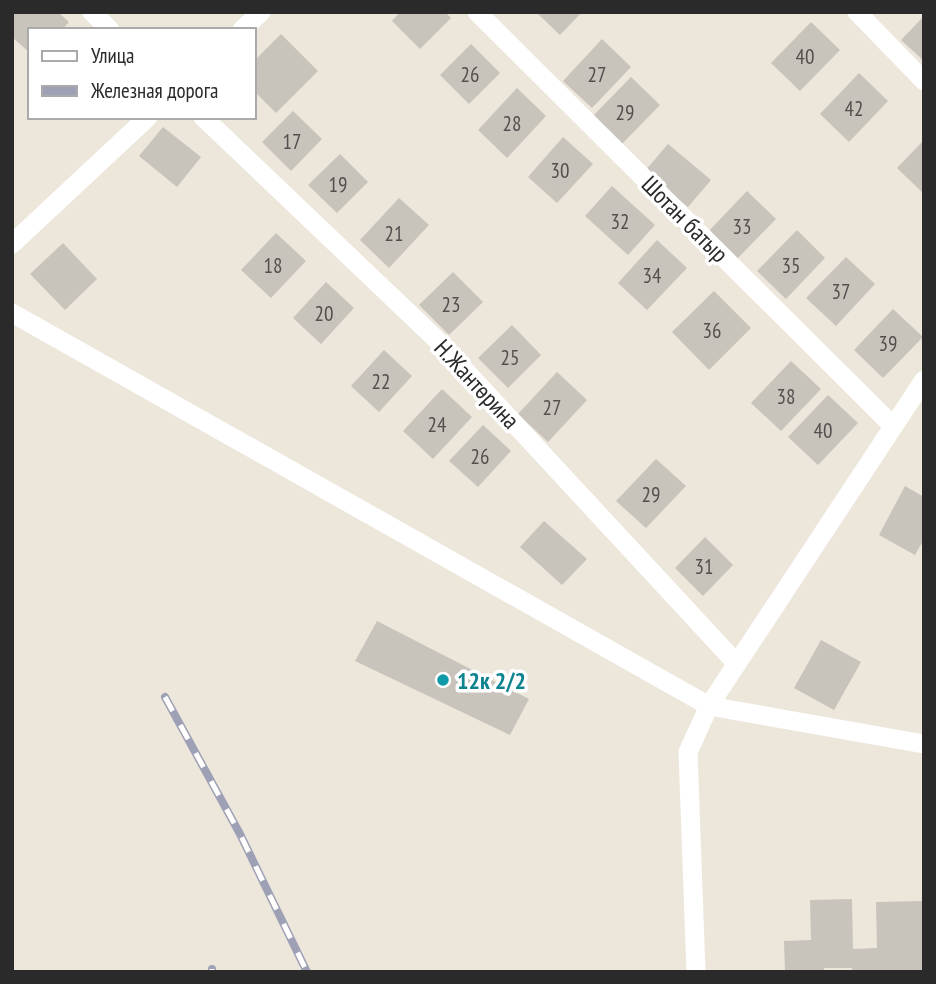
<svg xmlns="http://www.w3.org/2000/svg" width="936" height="984" font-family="'PT Sans Narrow',sans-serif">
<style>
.building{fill:#c8c3bb}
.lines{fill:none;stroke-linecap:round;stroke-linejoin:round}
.minor{stroke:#fff;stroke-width:19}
.rail-casing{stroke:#9ea0b5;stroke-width:8}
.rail{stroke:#fff;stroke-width:5;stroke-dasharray:16;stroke-linecap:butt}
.culture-dot{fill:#0f9aa8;stroke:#fff;stroke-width:2.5}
.labels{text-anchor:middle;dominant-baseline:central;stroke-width:7;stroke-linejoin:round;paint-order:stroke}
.number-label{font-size:21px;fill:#52504e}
.street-label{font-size:24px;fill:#2a2a2a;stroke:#fff}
.culture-label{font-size:24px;font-weight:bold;fill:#0d838f;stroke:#fff;text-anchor:start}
</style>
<rect width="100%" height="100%" fill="#ede6db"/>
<g class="building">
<path d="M12,12H58L69,22L62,30H30V53L12,37Z"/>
<path d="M400,12H445L451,18L420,49L392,21Z"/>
<path d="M536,12H582L560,35Z"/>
<path d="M924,16V61L901,40Z"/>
<path d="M811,22L840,50L800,91L771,63Z"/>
<path d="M281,34L318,71L276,113L254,91V61Z"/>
<path d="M602,39L631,67L592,108L563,81Z"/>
<path d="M471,44L500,73L469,104L440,75Z"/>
<path d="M859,73L888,101L849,142L820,114Z"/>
<path d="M631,77L660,105L620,146L591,118Z"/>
<path d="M517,88L546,116L507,158L478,130Z"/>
<path d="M293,111L322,139L291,171L262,142Z"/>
<path d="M163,127L201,157L177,187L139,156Z"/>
<path d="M563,137L593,164L557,203L528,177Z"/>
<path d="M924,140V194L897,168Z"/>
<path d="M668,144L711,180L688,207L645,171Z"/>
<path d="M340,154L368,182L337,213L308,185Z"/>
<path d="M612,186L655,225L628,255L585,216Z"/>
<path d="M747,191L776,219L736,260L707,233Z"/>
<path d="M399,198L429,225L389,268L360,240Z"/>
<path d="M797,230L825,258L786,299L757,271Z"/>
<path d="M276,233L306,261L271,298L241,270Z"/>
<path d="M657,240L687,268L647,310L618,283Z"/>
<path d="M63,243L97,279L65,310L30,274Z"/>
<path d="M846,257L875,284L836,326L806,298Z"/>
<path d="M453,272L483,302L449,335L419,305Z"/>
<path d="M326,282L354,308L321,344L293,318Z"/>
<path d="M714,291L751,328L709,370L672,332Z"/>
<path d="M893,309L923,337L883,378L854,350Z"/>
<path d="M512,325L541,355L508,388L478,358Z"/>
<path d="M384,350L412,376L379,412L351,386Z"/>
<path d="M791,361L821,389L781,431L751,403Z"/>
<path d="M557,372L587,400L548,442L518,414Z"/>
<path d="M442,389L472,417L433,459L403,431Z"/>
<path d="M828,395L858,423L818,465L788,437Z"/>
<path d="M483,425L511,451L478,487L449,461Z"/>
<path d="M656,459L686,486L646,528L616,501Z"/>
<path d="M905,486L924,497V539L915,555L879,535Z"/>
<path d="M544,521L587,559L562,585L520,547Z"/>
<path d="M705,537L733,565L703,596L675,568Z"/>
<path d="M377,621L529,699L510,735L355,661Z"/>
<path d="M821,640L861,662L834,710L794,688Z"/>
<path d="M852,899L853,949L877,948L876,902L924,901V972H853L852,968H824V972H785L784,941L811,940L810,900Z"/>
</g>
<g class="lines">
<g class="minor">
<path d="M92,12L110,30"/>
<path d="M477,12L893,426"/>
<path d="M857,12L924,81"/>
<path d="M242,30L261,12"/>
<path d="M203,117L436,339L737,664"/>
<path d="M12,244L148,117"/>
<path d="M12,313L709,706L924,744"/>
<path d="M696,972L688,752L709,706L924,380"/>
</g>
<g class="rail-casing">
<g id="rail">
<path d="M165,697L240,834L307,972"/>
<path d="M212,969V972"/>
</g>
</g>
<use href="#rail" class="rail"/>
</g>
<circle class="culture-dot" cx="443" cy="680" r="7"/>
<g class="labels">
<g class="number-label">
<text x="805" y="56">40</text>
<text x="470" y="74">26</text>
<text x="597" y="74">27</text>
<text x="854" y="108">42</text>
<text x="625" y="112">29</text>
<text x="512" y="123">28</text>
<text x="292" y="141">17</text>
<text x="560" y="170">30</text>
<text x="338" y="184">19</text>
<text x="620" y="221">32</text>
<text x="742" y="226">33</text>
<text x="394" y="233">21</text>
<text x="273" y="265">18</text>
<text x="791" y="265">35</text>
<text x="652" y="275">34</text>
<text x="841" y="291">37</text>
<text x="451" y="304">23</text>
<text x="324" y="313">20</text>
<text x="712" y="330">36</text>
<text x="888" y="343">39</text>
<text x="510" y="357">25</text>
<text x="381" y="381">22</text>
<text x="786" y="396">38</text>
<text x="552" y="407">27</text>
<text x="437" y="424">24</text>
<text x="823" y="430">40</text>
<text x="480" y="456">26</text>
<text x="651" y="494">29</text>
<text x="704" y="566">31</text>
</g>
<g class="street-label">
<text transform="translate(685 219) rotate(45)">Шотан батыр</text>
<text transform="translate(477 384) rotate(47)">Н.Жантөрина</text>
</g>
<g class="culture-label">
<text x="457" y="680">12к 2/2</text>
</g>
</g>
<rect width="936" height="984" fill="none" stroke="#2a2a2a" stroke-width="28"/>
<rect x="28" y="28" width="228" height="91" fill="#ffffff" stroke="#aaaaaa" stroke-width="2"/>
<rect x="42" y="51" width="35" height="10" fill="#ffffff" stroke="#aaaaaa" stroke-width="2"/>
<text x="91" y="63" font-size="21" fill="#2a2a2a">Улица</text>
<rect x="42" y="86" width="35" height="10" fill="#9ea0b5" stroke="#aaaaaa" stroke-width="2"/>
<text x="91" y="98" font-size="21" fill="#2a2a2a">Железная дорога</text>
</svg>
